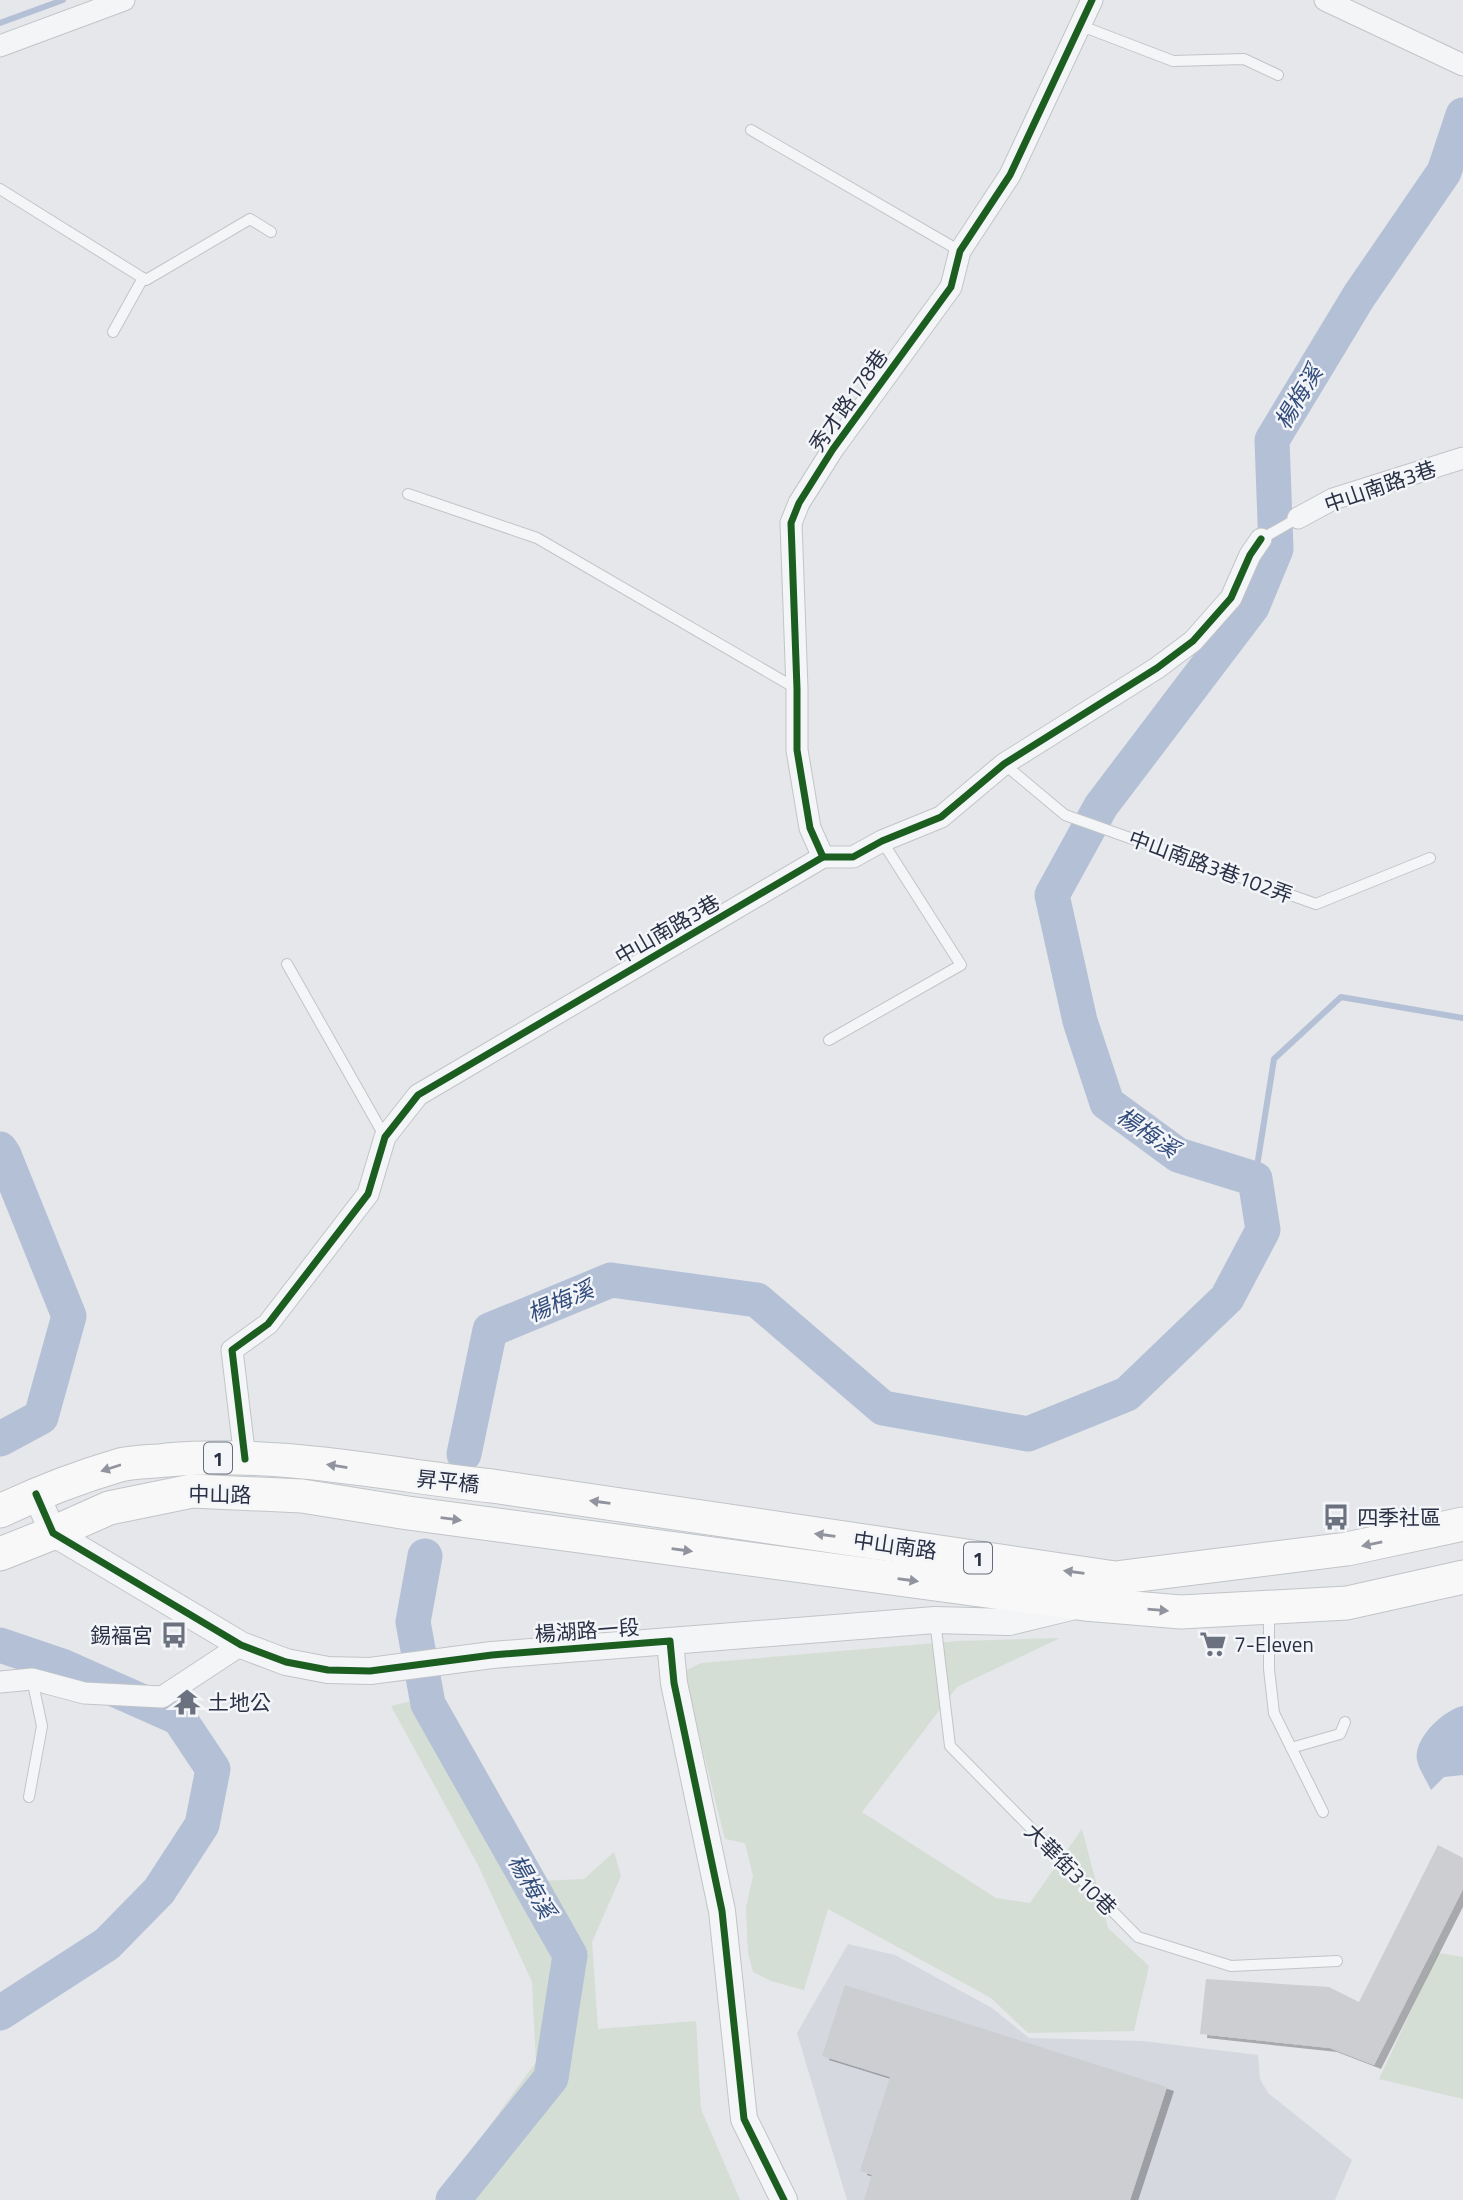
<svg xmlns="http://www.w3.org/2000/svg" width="1463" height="2200" font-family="'Titillium Web','Noto Sans TC',sans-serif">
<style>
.built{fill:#d5d8df}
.green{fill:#d4ded5}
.water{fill:#b3c0d6}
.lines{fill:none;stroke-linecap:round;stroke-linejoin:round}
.stream{stroke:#b3c0d6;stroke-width:6}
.river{stroke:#b3c0d6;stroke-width:35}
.building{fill:#ccced2;filter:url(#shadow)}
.service-casing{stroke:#c2c4c8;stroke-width:12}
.minor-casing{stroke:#c2c4c8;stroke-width:23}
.tertiary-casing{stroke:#c2c4c8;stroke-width:28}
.primary-casing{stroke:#c1c4c8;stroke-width:35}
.service{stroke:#f4f5f7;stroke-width:10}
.minor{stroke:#f4f5f7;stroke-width:21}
.tertiary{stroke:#f4f5f7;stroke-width:26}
.primary{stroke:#f8f8f8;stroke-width:33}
.cycleway-casing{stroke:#f3f5f9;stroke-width:11}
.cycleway{stroke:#1b5e20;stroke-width:7}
.oneway{fill:#91949e}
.labels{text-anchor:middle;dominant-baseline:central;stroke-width:5;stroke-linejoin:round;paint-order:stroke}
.shield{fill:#f3f5f9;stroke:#666c7b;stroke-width:2}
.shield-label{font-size:19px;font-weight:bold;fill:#2a3145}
.street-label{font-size:21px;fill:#2a3145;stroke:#f3f5f9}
.poi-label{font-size:21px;fill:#2a3145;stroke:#f3f5f9;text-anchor:start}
.water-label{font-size:23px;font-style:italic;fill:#324c7b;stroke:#f3f5f9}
</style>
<defs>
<filter id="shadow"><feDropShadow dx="7" dy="4" stdDeviation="0" flood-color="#0004"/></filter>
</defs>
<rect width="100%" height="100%" fill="#e5e7ea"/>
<path class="built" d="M848,1944L895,1955L992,2008L1029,2038L1142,2041L1258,2055L1260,2079L1268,2093L1352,2160L1335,2200H847L797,2033Z"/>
<g class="green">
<path d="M1060,1638L957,1687L862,1812L996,1898L1030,1903L1082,1829L1108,1928L1149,1966L1134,2031L1028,2033L991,1998L828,1909L804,1990L771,1981L753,1972L748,1953L746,1908L753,1876L745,1843L725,1839L686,1683L687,1670L701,1663L959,1641Z"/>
<path d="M412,1701L515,1882L584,1879L614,1852L621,1876L592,1942L598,2029L696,2021L701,2109L740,2200H473L470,2153L536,2062L532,1982L478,1865L391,1706Z"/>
<path d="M1438,1953L1463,1957V2099L1379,2079Z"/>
</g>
<path class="water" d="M1463,1706V1775L1444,1777L1431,1790C1427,1781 1419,1770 1417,1760C1413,1739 1444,1709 1463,1706Z"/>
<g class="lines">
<g class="stream">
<path d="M0,23L63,0"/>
<path d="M1255,1179L1274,1059L1341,997L1463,1018"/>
</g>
<g class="river">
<path d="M0,1149L4,1155L69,1316L41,1417L0,1439"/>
<path d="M464,1454L490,1330L611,1280L757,1300L883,1408L1028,1434L1127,1394L1227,1298L1263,1230L1255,1179L1178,1155L1107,1103L1080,1021L1052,895L1101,806L1252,607L1276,549L1272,440L1359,296L1444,172L1463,115"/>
<path d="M425,1556L413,1622L428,1704L570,1955L551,2078L453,2200"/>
<path d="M0,1645L62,1666L179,1718L213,1769L202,1825L159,1891L107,1944L0,2013"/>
</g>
</g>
<g class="building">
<path d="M1438,1845L1463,1858V1889L1374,2065L1330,2048L1200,2034L1206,1979L1329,1987L1359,2002Z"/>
<path d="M845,1985L1167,2087L1130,2200H864L872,2175L860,2171L890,2077L822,2056Z"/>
</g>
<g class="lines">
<g class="service-casing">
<g id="service">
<path d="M1079,25L1173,61L1244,59L1278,75"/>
<path d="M751,130L960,251"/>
<path d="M0,189L146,280L250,219L271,232"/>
<path d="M113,332L143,278"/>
<path d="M408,494L537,538L797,689"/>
<path d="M1261,539L1298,518"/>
<path d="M1004,764L1065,815L1316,904L1430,858"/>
<path d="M287,964L385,1137"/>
<path d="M829,1040L961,965L882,841"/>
<path d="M1269,1610V1669L1274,1713L1323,1812"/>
<path d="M935,1620L950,1746L1138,1937L1231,1966L1337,1961"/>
<path d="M1291,1748L1340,1734L1345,1722"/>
<path d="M29,1797L42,1726L32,1679"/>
</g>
</g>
<g class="minor-casing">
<g id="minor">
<path d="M1325,0L1463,65"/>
<path d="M0,46L124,0"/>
<path d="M1298,518L1333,499L1463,458"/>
<path d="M823,857L810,828L797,750V689L791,523L799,503L833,449L951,287L960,251L1010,175L1092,0"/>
<path d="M245,1459L232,1350L268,1324L368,1194L385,1137L418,1095L823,857H853L882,841L941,817L1004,764L1157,668L1193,641L1231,598L1250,555L1261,539"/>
<path d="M0,1682L32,1679L84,1693L162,1697L241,1645"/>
</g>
</g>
<g class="tertiary-casing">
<g id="tertiary">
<path d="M36,1494L53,1533L241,1645L286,1662L328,1670L370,1671L492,1655L670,1641L674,1683L722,1911L744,2119L784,2200"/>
<path d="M670,1641L935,1620L1009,1622L1075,1606"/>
</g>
</g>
<g class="primary-casing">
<g id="primary">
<path d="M0,1511C38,1493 79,1477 120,1465C135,1461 152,1462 167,1460C275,1450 384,1474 492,1486L1115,1578L1347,1549L1463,1524"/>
<path d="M0,1554L53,1533L109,1508L192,1491L302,1496L408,1513L1085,1604L1181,1612L1347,1603L1463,1577"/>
</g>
</g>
<use href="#service" class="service"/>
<use href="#minor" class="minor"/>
<use href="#tertiary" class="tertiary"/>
<use href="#primary" class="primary"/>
<g class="cycleway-casing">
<g id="cycleway">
<path d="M823,857L810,828L797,750V689L791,523L799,503L833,449L951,287L960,251L1010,175L1092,0"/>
<path d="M245,1459L232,1350L268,1324L368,1194L385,1137L418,1095L823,857H853L882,841L941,817L1004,764L1157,668L1193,641L1231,598L1250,555L1261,539"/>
<path d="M36,1494L53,1533L241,1645L286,1662L328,1670L370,1671L492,1655L670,1641L674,1683L722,1911L744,2119L784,2200"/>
</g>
</g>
<use href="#cycleway" class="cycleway"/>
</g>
<defs><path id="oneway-solid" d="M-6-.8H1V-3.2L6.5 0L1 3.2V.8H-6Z" transform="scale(1.75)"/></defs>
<g class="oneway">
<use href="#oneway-solid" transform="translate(337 1466) rotate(-171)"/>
<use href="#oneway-solid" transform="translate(111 1468) rotate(162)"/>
<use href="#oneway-solid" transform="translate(600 1502) rotate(-172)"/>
<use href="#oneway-solid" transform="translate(451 1519) rotate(7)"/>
<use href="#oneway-solid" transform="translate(825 1535) rotate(-172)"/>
<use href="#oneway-solid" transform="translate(1372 1544) rotate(168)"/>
<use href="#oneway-solid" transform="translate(682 1550) rotate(8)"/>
<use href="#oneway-solid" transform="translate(1074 1572) rotate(-172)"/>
<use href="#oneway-solid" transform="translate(908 1580) rotate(8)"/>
<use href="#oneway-solid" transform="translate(1158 1610) rotate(5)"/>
</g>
<defs>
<g id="bus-bare" transform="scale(2.1)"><path d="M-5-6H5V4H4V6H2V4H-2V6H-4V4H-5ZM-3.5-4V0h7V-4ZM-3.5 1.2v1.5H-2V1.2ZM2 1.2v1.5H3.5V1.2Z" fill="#6b717f" stroke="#f3f5f9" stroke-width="2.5" paint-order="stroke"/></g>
<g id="supermarket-bare" transform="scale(2.1)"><path d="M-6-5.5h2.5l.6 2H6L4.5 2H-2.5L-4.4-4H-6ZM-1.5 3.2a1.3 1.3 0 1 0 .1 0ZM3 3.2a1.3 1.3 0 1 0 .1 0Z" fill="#6b717f" stroke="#f3f5f9" stroke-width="2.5" paint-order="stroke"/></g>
<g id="temple-bare" transform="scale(2.1)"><path d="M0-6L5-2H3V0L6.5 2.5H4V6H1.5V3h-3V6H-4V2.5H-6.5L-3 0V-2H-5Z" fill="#6b717f" stroke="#f3f5f9" stroke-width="2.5" paint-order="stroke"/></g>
</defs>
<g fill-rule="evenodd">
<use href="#bus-bare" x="1336" y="1517"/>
<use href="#bus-bare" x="174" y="1635"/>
<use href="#supermarket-bare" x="1213" y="1644"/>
<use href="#temple-bare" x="187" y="1702"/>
</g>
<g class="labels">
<g class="shield">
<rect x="204" y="1442.5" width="28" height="31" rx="5"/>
<rect x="964" y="1542.5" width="28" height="31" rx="5"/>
</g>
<g class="shield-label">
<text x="218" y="1458">1</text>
<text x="978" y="1558">1</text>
</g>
<g class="street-label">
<text transform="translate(848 400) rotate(-55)">秀才路178巷</text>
<text transform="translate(1380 486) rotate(-19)">中山南路3巷</text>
<text transform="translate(1211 866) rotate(20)">中山南路3巷102弄</text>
<text transform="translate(667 929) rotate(-30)">中山南路3巷</text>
<text transform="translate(448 1481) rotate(6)">昇平橋</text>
<text transform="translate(220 1494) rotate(1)">中山路</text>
<text transform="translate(895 1545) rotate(8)">中山南路</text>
<text transform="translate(587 1630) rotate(-4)">楊湖路一段</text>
<text transform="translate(1071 1869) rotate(45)">大華街310巷</text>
</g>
<g class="poi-label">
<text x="1357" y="1517">四季社區</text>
<text x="153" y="1635" text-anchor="end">錫褔宮</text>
<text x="1234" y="1644">7-Eleven</text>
<text x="208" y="1702">土地公</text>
</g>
<g class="water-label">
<text transform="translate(1298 397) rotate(-59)">楊梅溪</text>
<text transform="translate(1148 1132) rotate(34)">楊梅溪</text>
<text transform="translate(560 1301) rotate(-23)">楊梅溪</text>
<text transform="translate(532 1886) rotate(60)">楊梅溪</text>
</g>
</g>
</svg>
